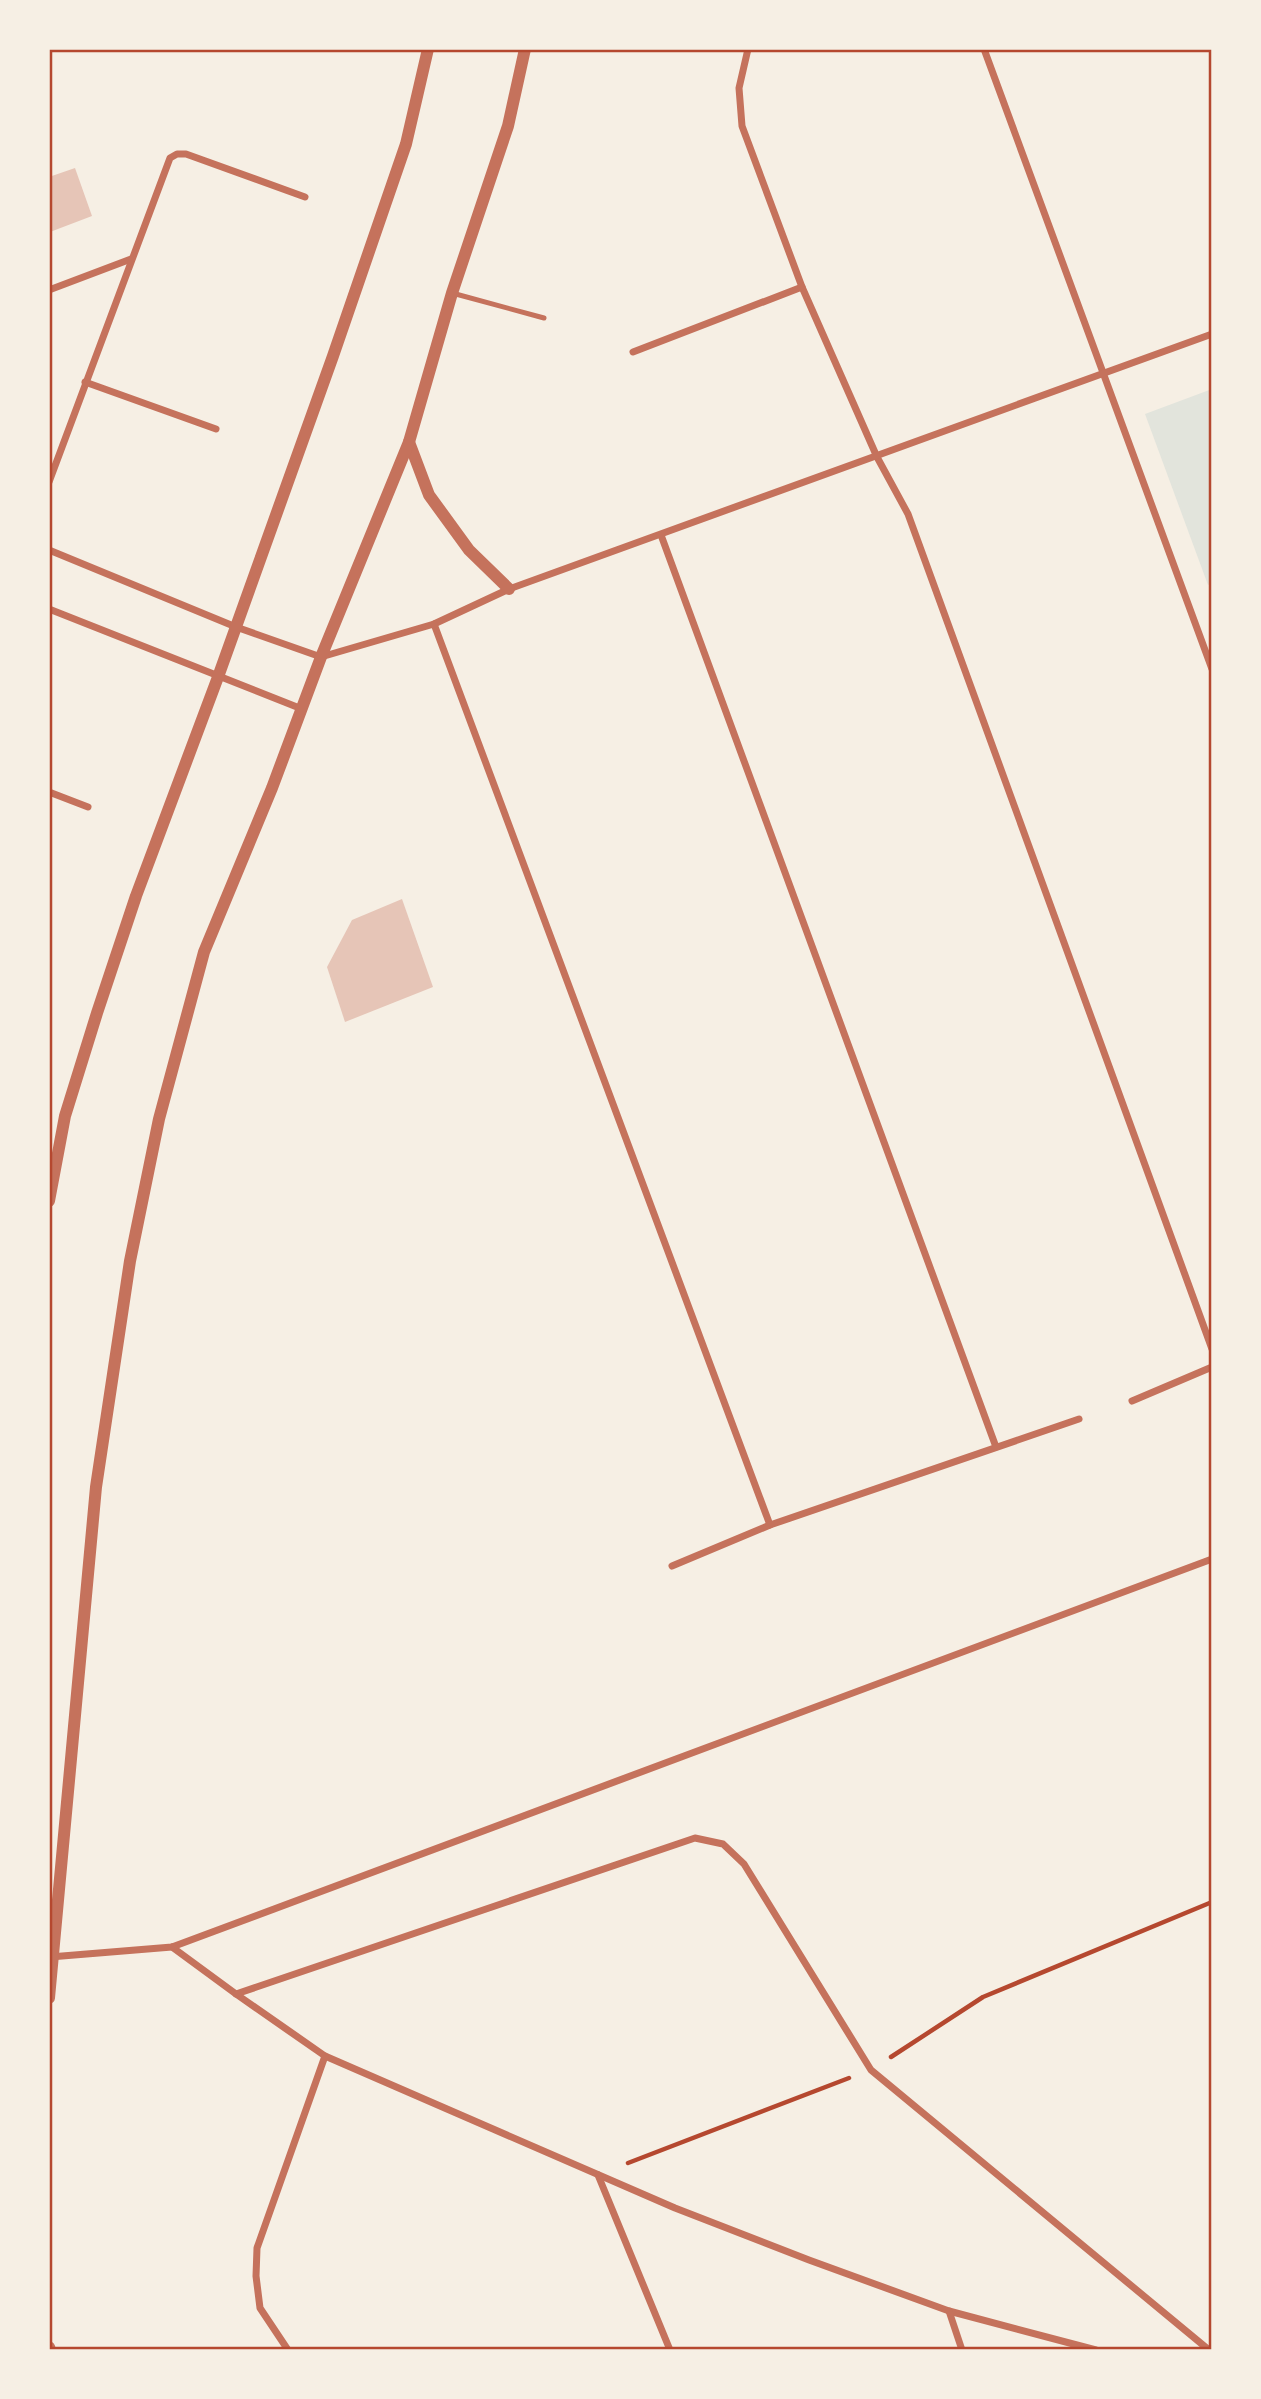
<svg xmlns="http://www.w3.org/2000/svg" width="1261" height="2399" font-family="Rubik,sans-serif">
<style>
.green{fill:#e2e4dc}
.building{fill:#e6c5b7}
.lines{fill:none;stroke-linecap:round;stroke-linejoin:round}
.path{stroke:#b5482f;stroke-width:4.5}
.service{stroke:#c5725c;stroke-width:5}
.minor{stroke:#c5725c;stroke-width:7}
.tertiary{stroke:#c5725c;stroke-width:12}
.neatline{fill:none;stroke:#b5482f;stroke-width:2.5}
</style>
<rect width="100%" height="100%" fill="#f6efe4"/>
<path class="green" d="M1212,389V583L1208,585L1145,414Z"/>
<g class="building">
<path d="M75,168L92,216L50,232L49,177Z"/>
<path d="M402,899L433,987L345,1022L327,967L352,920Z"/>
</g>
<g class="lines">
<g class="path">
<path d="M891,2057L983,1997L1212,1902"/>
<path d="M628,2163L849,2078"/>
</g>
<path class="service" d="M452,293L544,318"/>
<g class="minor">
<path d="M748,49L739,88L742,126L802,287L877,457L908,514L1212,1349"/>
<path d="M984,49L1212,669"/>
<path d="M49,290L131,259"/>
<path d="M633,352L802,287"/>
<path d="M85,382L216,429"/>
<path d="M49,482L170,158L177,154H186L305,197"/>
<path d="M661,535L996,1447"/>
<path d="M49,550L236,627L321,657L434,624L509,589L1212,334"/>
<path d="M49,609L302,709"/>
<path d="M434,624L770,1525"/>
<path d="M49,792L88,807"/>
<path d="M1132,1401L1212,1367"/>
<path d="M672,1566L770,1525L1079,1419"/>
<path d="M172,1947L236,1994L325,2056L675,2208L809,2260L949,2311L1096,2350"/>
<path d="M50,1957L172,1947L1212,1559"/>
<path d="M236,1994L695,1838L723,1844L744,1864L871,2070L1209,2350"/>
<path d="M598,2175L670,2350"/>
<path d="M949,2311L962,2350"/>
<path d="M288,2350L260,2308L256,2276L257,2248L325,2056"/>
</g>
<g class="tertiary">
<path d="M409,442L429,495L469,550L509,589"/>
<path d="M49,1201L65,1116L97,1013L136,896L218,677L333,356L406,144L428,49"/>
<path d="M49,1998L96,1487L130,1261L159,1119L204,952L272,788L321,657L409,442L452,293L508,126L525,49"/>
<path d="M49,2347L50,2350"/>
</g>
</g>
<rect width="1261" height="2399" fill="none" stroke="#f6efe4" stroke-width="102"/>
<rect x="51" y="51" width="1159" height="2297" class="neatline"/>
</svg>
